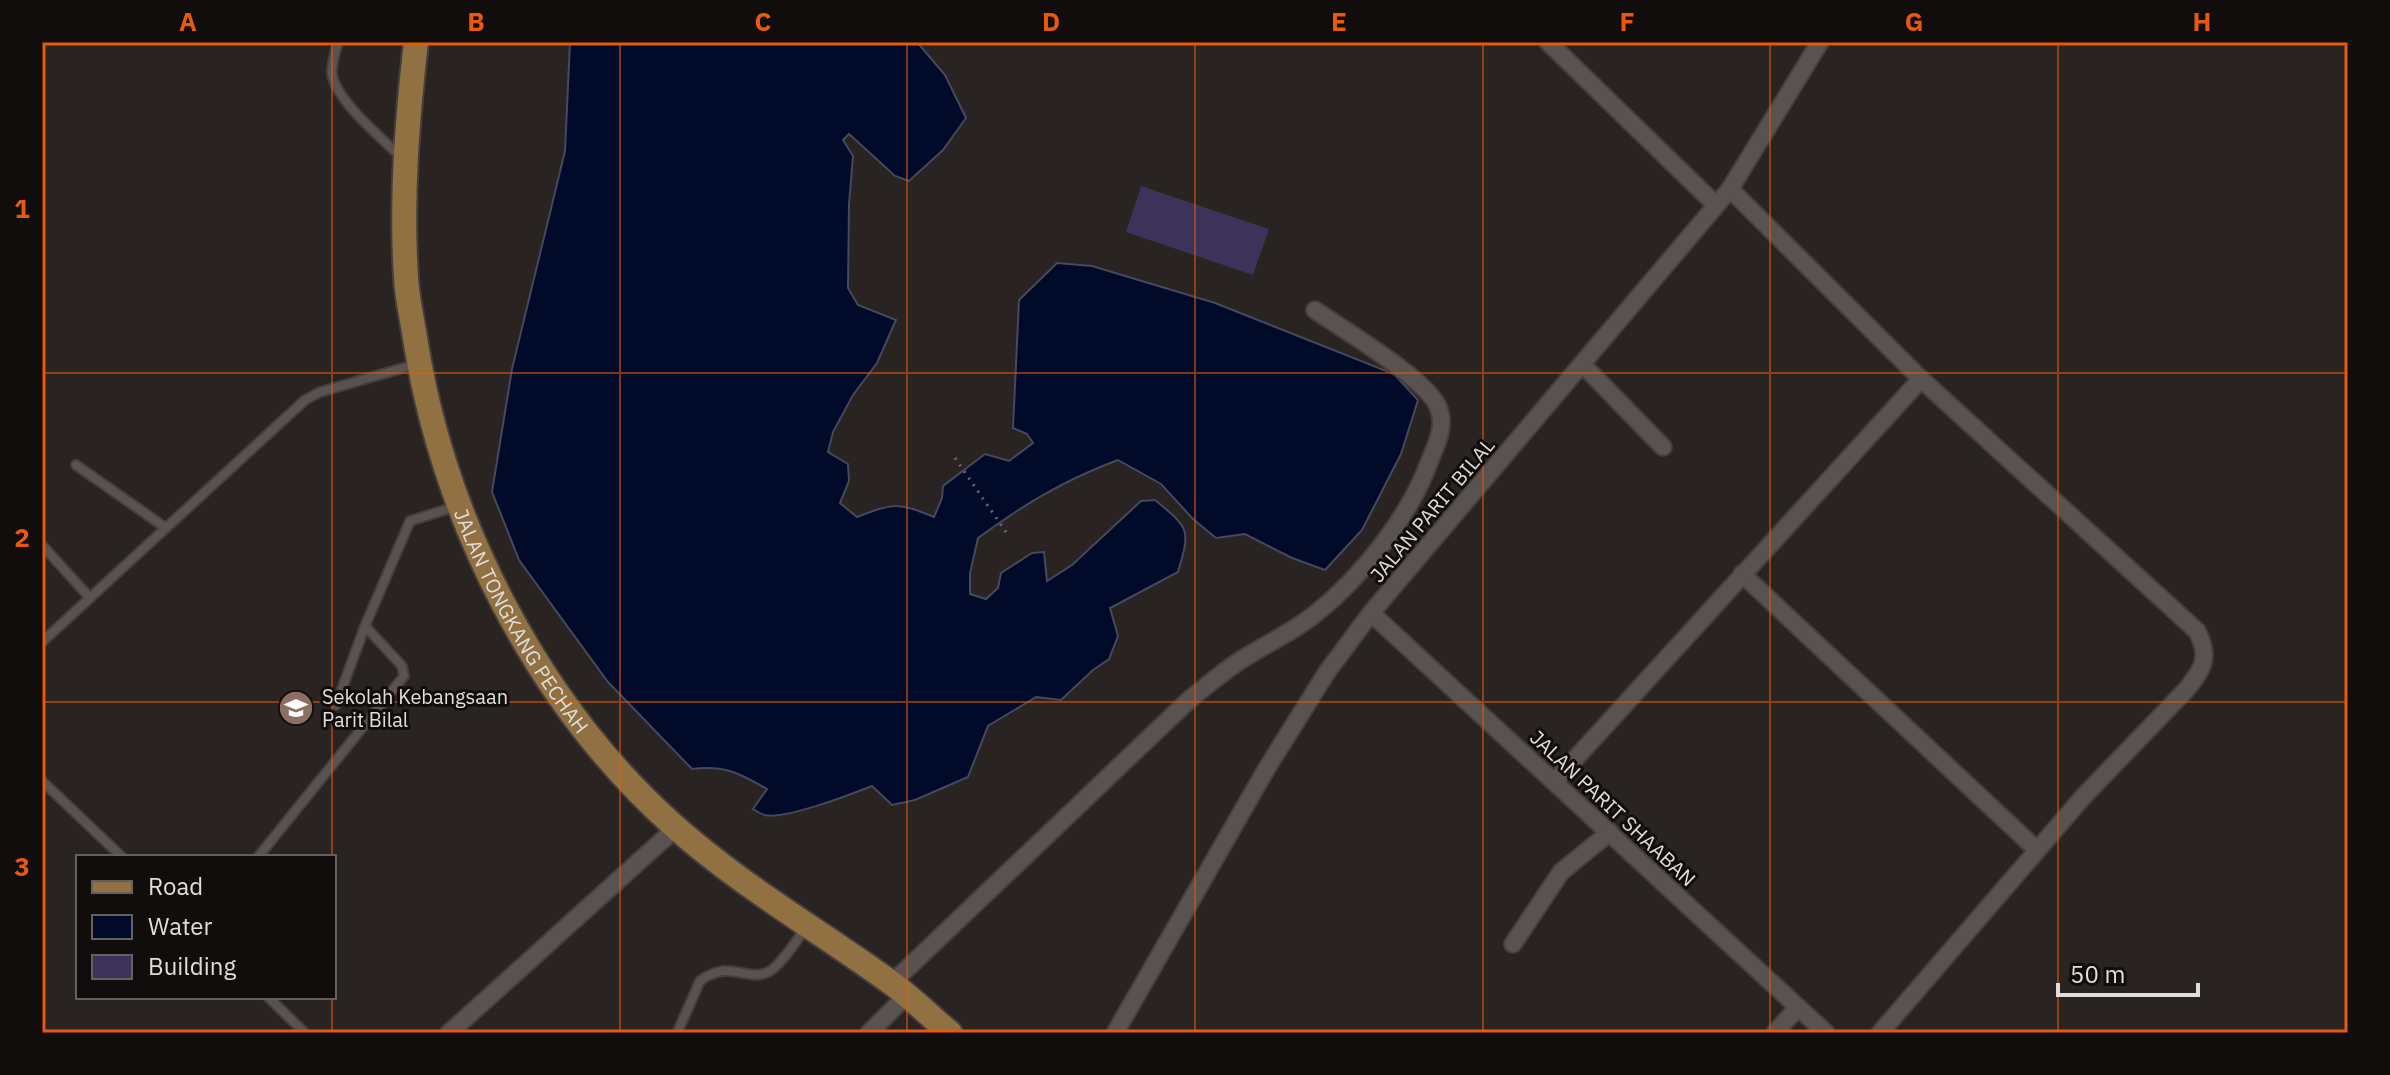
<svg xmlns="http://www.w3.org/2000/svg" width="2390" height="1075" font-family="'IBM Plex Sans',sans-serif">
<style>
.water{fill:#010a29;stroke:#44495e;stroke-width:2}
.building{fill:#3c3359}
.lines{fill:none;stroke-linecap:round;stroke-linejoin:round}
.lane-casing{stroke:#443f3d;stroke-width:12}
.street-casing{stroke:#443f3d;stroke-width:20}
.primary-casing{stroke:#443f3d;stroke-width:28}
.path{stroke:#6c6664;stroke-width:3;stroke-dasharray:2 6;stroke-linecap:butt}
.lane{stroke:#595250;stroke-width:8}
.street{stroke:#595250;stroke-width:16}
.primary{stroke:#917141;stroke-width:24}
.grid{fill:none;stroke:#e8590c;stroke-width:2;stroke-opacity:0.55}
.labels{text-anchor:middle;dominant-baseline:central;stroke-width:6;stroke-linejoin:round;paint-order:stroke}
.street-label{font-size:20px;fill:#e1dddb;stroke:#100d0c}
.poi-label{font-size:20px;fill:#e1dddb;stroke:#100d0c;text-anchor:start}
.neatline{fill:none;stroke:#e8590c;stroke-width:3}
.grid-label{font-size:26px;text-anchor:middle;font-weight:bold;fill:#e8590c}
</style>
<rect width="100%" height="100%" fill="#292321"/>
<path class="water" d="M570,42H917L945,75L966,118L943,150L909,181L895,176L849,134L843,140L853,156L849,204L848,288L858,305L896,320L877,363L853,395L833,432L828,452L848,464L849,481L840,503L857,517C893,503 898,502 934,517L942,498L943,486L985,454L1009,461L1033,443L1027,434L1013,428L1019,300L1057,263L1092,266L1215,303L1394,374L1418,400L1401,454L1362,530L1325,570L1292,558L1245,534L1216,538L1193,519L1161,484L1118,460C1064,480 1023,505 978,538L970,573V594L986,599L998,588L1001,573L1032,553L1044,552L1047,581L1072,565L1141,501L1155,500C1189,528 1191,529 1178,572L1110,608L1118,636L1109,659L1093,670L1061,700L1036,697L988,726L968,777L915,800L892,805L872,786C852,794 784,820 765,815C760,814 757,811 753,809L767,789C739,773 725,765 692,769L608,682L519,560L492,492L512,369L565,151Z"/>
<path class="building" d="M1141,186L1269,229L1253,275L1126,232Z"/>
<g class="lines">
<g class="lane-casing">
<g id="lane">
<path d="M338,42C336,51 331,64 332,74C336,101 382,138 402,158"/>
<path d="M76,465L166,528"/>
<path d="M42,545L90,598"/>
<path d="M42,642L305,400L320,392L417,364"/>
<path d="M336,705L365,626L410,521L457,506"/>
<path d="M42,781L122,857"/>
<path d="M258,857L404,676L402,666L365,626"/>
<path d="M268,997L305,1033"/>
<path d="M677,1033L700,981C729,959 745,981 766,973C779,969 798,938 807,926"/>
</g>
</g>
<g class="street-casing">
<g id="street">
<path d="M1548,42L1716,205"/>
<path d="M1730,189L1921,379L2197,631C2211,658 2203,669 2185,691L2083,797L1880,1033"/>
<path d="M1582,364L1663,447"/>
<path d="M1742,574L2037,850"/>
<path d="M1371,613L1826,1033"/>
<path d="M1555,781L1921,379"/>
<path d="M1513,944L1561,872L1610,832"/>
<path d="M892,983L1190,699C1206,687 1221,673 1238,662C1263,645 1292,633 1315,614C1362,577 1410,516 1430,460C1437,443 1446,425 1438,407C1428,380 1342,329 1315,310"/>
<path d="M449,1033L676,828"/>
<path d="M869,1033L907,995"/>
<path d="M1115,1033L1267,768L1327,672L1371,613L1730,189L1820,42"/>
<path d="M1775,1033L1798,1007"/>
</g>
</g>
<g class="primary-casing">
<g id="primary">
<path id="s1" d="M416,42C407,121 401,198 406,278C407,298 412,318 415,338C443,518 536,703 674,826C740,885 818,930 890,982C911,997 930,1016 950,1033"/>
</g>
</g>
<path class="path" d="M955,458L1008,535"/>
<use href="#lane" class="lane"/>
<use href="#street" class="street"/>
<use href="#primary" class="primary"/>
</g>
<path class="grid" d="M332,42V857M620,42V1033M907,42V1033M1195,42V1033M1483,42V1033M1770,42V1033M2058,42V1033M42,373H2348M42,702H2348M332,997V1033"/>
<defs>
<g id="school-disc" transform="scale(1.8)"><circle r="9.5" fill="#8d6e63" stroke="#100d0c"/><path d="M0-5L7-2L0 1L-7-2ZM-4 1L0 2.5L4 1V4Q0 6-4 4Z" fill="#fff"/></g>
</defs>
<g fill-rule="evenodd">
<use href="#school-disc" x="296" y="708"/>
</g>
<g class="labels">
<g class="street-label">
<text transform="translate(1432 510) rotate(-50)">JALAN PARIT BILAL</text>
<text stroke="none"><textPath href="#s1" startOffset="602">JALAN TONGKANG PECHAH</textPath></text>
<text transform="translate(1613 808) rotate(43)">JALAN PARIT SHAABAN</text>
</g>
<g class="poi-label">
<text x="322" y="696">Sekolah Kebangsaan<tspan x="322" dy="23">Parit Bilal</tspan></text>
</g>
</g>
<rect width="2390" height="1075" fill="none" stroke="#100d0c" stroke-width="88"/>
<rect x="76" y="855" width="260" height="144" fill="#100d0c" stroke="#64605f" stroke-width="2"/>
<rect x="92" y="881" width="40" height="12" fill="#917141" stroke="#64605f" stroke-width="2"/>
<text x="148" y="895" font-size="24" fill="#e1dddb">Road</text>
<rect x="92" y="915" width="40" height="24" fill="#010a29" stroke="#64605f" stroke-width="2"/>
<text x="148" y="935" font-size="24" fill="#e1dddb">Water</text>
<rect x="92" y="955" width="40" height="24" fill="#3c3359" stroke="#64605f" stroke-width="2"/>
<text x="148" y="975" font-size="24" fill="#e1dddb">Building</text>
<path d="M2058 983v12h140v-12" fill="none" stroke="#e1dddb" stroke-width="4"/>
<text x="2070" y="983" font-size="24" fill="#e1dddb" stroke="#100d0c" stroke-width="6" paint-order="stroke">50 m</text>
<rect x="44" y="44" width="2302" height="987" class="neatline"/>
<g class="grid-label">
<text x="188" y="31">A</text>
<text x="476" y="31">B</text>
<text x="763" y="31">C</text>
<text x="1051" y="31">D</text>
<text x="1339" y="31">E</text>
<text x="1627" y="31">F</text>
<text x="1914" y="31">G</text>
<text x="2202" y="31">H</text>
<text x="22" y="218">1</text>
<text x="22" y="547">2</text>
<text x="22" y="876">3</text>
</g>
</svg>
